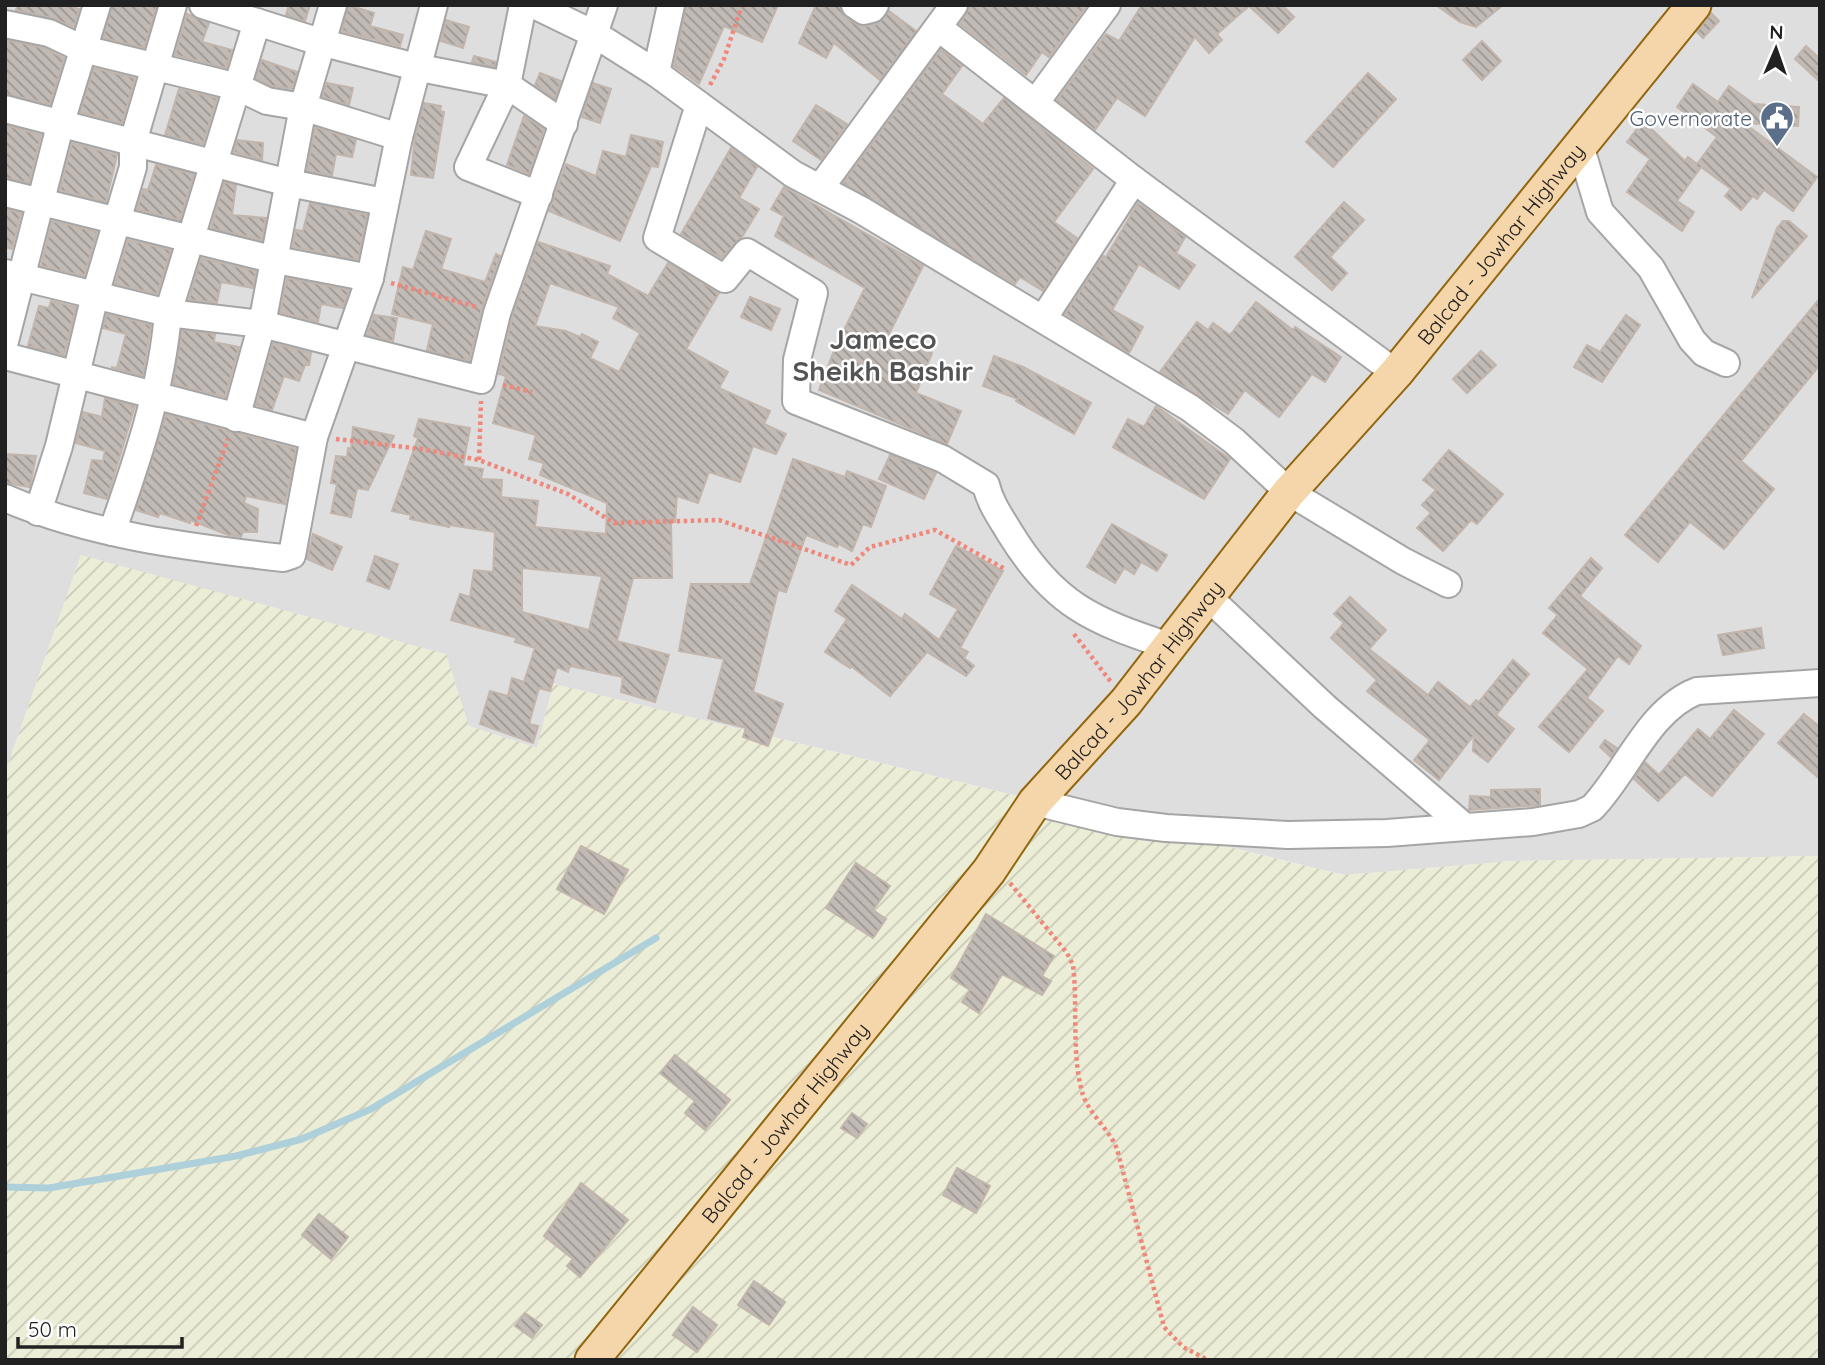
<svg xmlns="http://www.w3.org/2000/svg" width="1825" height="1365" font-family="Quicksand,sans-serif">
<style>
.residential{fill:#dfdede}
.farmland{fill:url(#farmland-furrows)}
.lines{fill:none;stroke-linecap:round;stroke-linejoin:round}
.stream{stroke:#add0da;stroke-width:7}
.building{fill:url(#building-back-hatch);stroke:#c1b5ac;stroke-width:2;fill-rule:evenodd}
.minor-casing{stroke:#a5a5a5;stroke-width:30}
.major-casing{stroke:#92660d;stroke-width:37}
.path{stroke:#ef887b;stroke-width:4.5;stroke-dasharray:3.5 3.5;stroke-linecap:butt}
.minor{stroke:#fff;stroke-width:26}
.major{stroke:#f5d5aa;stroke-width:33}
.labels{text-anchor:middle;dominant-baseline:central;stroke-width:5;stroke-linejoin:round;paint-order:stroke}
.service-label{font-size:21px;fill:#4e5e75;stroke:#fff;text-anchor:end}
.street-label{font-size:21px;fill:#212121;stroke:#fff}
.district-label{font-size:28px;font-weight:bold;fill:#545454;stroke:#fff}
</style>
<defs>
<pattern id="farmland-furrows" width="10" height="10" patternUnits="userSpaceOnUse" patternTransform="scale(1.75)"><rect width="10" height="10" fill="#ecedd6"/><path d="M-1 1l2-2M0 10L10 0M9 11l2-2" fill="none" stroke="#cacbb7"/></pattern>
<pattern id="building-back-hatch" width="6" height="6" patternUnits="userSpaceOnUse" patternTransform="scale(1.75)"><rect width="6" height="6" fill="#c1bab5"/><path d="M-1 5l2 2M0 0l6 6M5-1l2 2" fill="none" stroke="#9c9793"/></pattern>
</defs>
<rect width="100%" height="100%" fill="#f1eee9"/>
<path class="residential" d="M5,5H1820V856L1512,861L1345,875L554,684L537,748L469,726L81,555L5,773Z"/>
<path class="farmland" d="M81,555L446,654L469,726L537,748L553,684L1344,875L1512,861L1820,856V1360H5V773Z"/>
<g class="lines">
<path class="stream" d="M5,1187L49,1188L236,1156L302,1139L371,1109L656,938"/>
</g>
<g class="building">
<path d="M18,5H68L79,9L74,27L52,18L16,10Z"/>
<path d="M112,5H157L144,48L103,38Z"/>
<path d="M289,5H310L305,21L286,15Z"/>
<path d="M348,5L374,13L370,26L403,35L400,46L342,31Z"/>
<path d="M686,5H778L762,42L724,26L699,84L674,66Z"/>
<path d="M816,5H839L846,18L862,27L877,24L889,11L916,31L880,80L834,43L826,58L799,43Z"/>
<path d="M970,5H1087L1049,57L1042,52L1026,75L960,24Z"/>
<path d="M1142,5H1282L1294,17L1278,33L1249,6L1217,34L1222,40L1209,53L1195,37L1145,116L1117,98L1095,130L1057,100L1106,34L1119,41Z"/>
<path d="M1436,5H1503L1476,27L1460,22Z"/>
<path d="M1711,13L1719,21L1703,38L1697,32Z"/>
<path d="M187,14L209,23L202,42L232,50L226,68L175,55Z"/>
<path d="M446,20L469,27L463,48L441,41Z"/>
<path d="M6,40L44,48L64,58L50,104L5,94Z"/>
<path d="M1482,41L1501,61L1482,80L1463,60Z"/>
<path d="M1806,46L1820,59V82L1795,59Z"/>
<path d="M941,49L962,66L942,94L983,124L1004,98L1093,169L1054,222L1077,238L1043,291L1020,277L1015,284L843,183Z"/>
<path d="M474,56L496,62L495,67L472,62Z"/>
<path d="M262,60L297,72L292,89L272,86L256,78Z"/>
<path d="M94,68L135,78L122,123L80,112Z"/>
<path d="M540,73L561,81L555,99L535,85Z"/>
<path d="M1368,73L1396,99L1333,167L1306,142Z"/>
<path d="M327,83L353,88L349,105L322,97Z"/>
<path d="M593,83L611,89L600,123L582,117Z"/>
<path d="M1693,84L1718,102L1729,86L1754,104L1799,107L1798,126L1744,123L1817,177L1793,211L1764,190L1757,199L1753,196L1741,210L1725,196L1731,189L1701,167L1677,201L1694,212L1682,231L1627,192L1650,159L1627,142L1643,121L1685,161L1688,157L1697,164L1717,137L1677,107Z"/>
<path d="M179,89L217,98L203,144L165,135Z"/>
<path d="M424,103L441,106L440,111L444,112L433,178L411,175L415,137Z"/>
<path d="M816,105L847,124L821,160L793,141Z"/>
<path d="M524,116L544,129L529,174L507,165Z"/>
<path d="M5,125L41,135L29,183L5,178Z"/>
<path d="M315,127L356,140L352,157L336,154L332,175L307,171Z"/>
<path d="M631,135L663,142L658,167L651,166L620,241L549,211L566,164L596,176L603,151L626,157Z"/>
<path d="M237,140L263,143L262,160L234,152Z"/>
<path d="M72,143L117,155L106,202L60,190Z"/>
<path d="M731,148L757,167L739,198L759,209L742,237L721,258L681,234Z"/>
<path d="M156,165L194,174L180,220L137,209L143,189L148,190Z"/>
<path d="M224,182L236,185L232,215L266,218L262,240L211,228Z"/>
<path d="M784,187L923,266L889,334L932,353L916,393L961,411L947,444L819,390L835,348L865,288L775,236L784,216L771,209Z"/>
<path d="M1344,202L1364,220L1330,257L1347,273L1332,290L1295,257Z"/>
<path d="M310,203L367,215L358,260L293,247L296,230L303,231Z"/>
<path d="M1138,203L1185,237L1176,253L1195,265L1179,289L1139,264L1112,310L1143,327L1129,353L1065,314L1103,256L1106,257Z"/>
<path d="M5,209L21,213L12,249L5,247Z"/>
<path d="M52,221L97,232L84,276L41,266Z"/>
<path d="M1783,221H1789L1807,236L1752,298L1777,228Z"/>
<path d="M426,231L451,239L441,269L485,282L496,254L500,256L482,308L469,361L427,350L433,324L392,314L403,267L413,270Z"/>
<path d="M128,240L171,250L157,294L115,284Z"/>
<path d="M538,242L610,266L607,274L648,296L668,263L719,293L686,349L728,372L719,388L770,411L764,424L786,434L776,454L753,446L740,482L709,472L698,503L677,496L675,522H671L672,578H633L617,641L669,655L655,702L621,692L623,677L570,666L568,672L557,667L550,691L539,688L529,724L538,726L533,743L480,724L490,691L508,696L512,678L524,682L535,648L515,642L517,638L451,620L460,594L470,597L474,570L493,572L495,532L449,525V527L410,519L411,515L392,511L418,438L414,436L419,419L470,428L463,466L483,469L481,479L502,480L501,497L538,501L535,527L606,534L607,503L540,475L544,463L529,459L536,435L493,423L506,376L499,374L512,317ZM550,283L619,307L613,318L640,333L619,372L590,358L598,342L582,334L580,337L566,331L535,326ZM522,568L602,576L589,630L522,612Z"/>
<path d="M201,258L256,271L253,288L221,282L217,303L189,300Z"/>
<path d="M287,278L349,290L343,308L321,304L318,322L280,312Z"/>
<path d="M750,297L780,309L771,330L741,317Z"/>
<path d="M1820,298V365L1741,461L1774,489L1724,549L1690,522L1658,562L1625,535Z"/>
<path d="M51,301L76,307L64,355L28,346L39,306L49,308Z"/>
<path d="M1256,302L1293,330L1295,327L1341,357L1325,382L1312,374L1279,417L1245,390L1228,414L1160,372L1197,322L1208,330L1213,323L1230,335Z"/>
<path d="M107,314L151,325L143,376L111,367L117,368L126,334L103,328Z"/>
<path d="M374,315L397,318L393,341L367,335Z"/>
<path d="M1626,315L1640,325L1602,382L1574,367L1587,345L1600,352Z"/>
<path d="M182,330L215,334L214,342L239,347L225,397L173,384Z"/>
<path d="M273,343L311,353L309,365H305L299,381L284,376L272,410L256,405Z"/>
<path d="M1481,351L1496,365L1467,393L1453,379Z"/>
<path d="M994,356L1023,367L1091,403L1074,434L1016,401L1018,399L983,386Z"/>
<path d="M105,398L135,406L107,499L84,493L92,460L103,461L105,451L76,443L83,412L102,417Z"/>
<path d="M1156,406L1230,459L1204,499L1113,447L1128,419L1144,427Z"/>
<path d="M166,414L296,449L285,504L246,496L244,503L258,509L257,532H243L241,537L228,535L190,520V523L160,513L158,517L136,510Z"/>
<path d="M353,427L394,436L368,490L357,488L351,517L331,513L337,484L331,483L336,456L347,457L348,448L351,449Z"/>
<path d="M1449,450L1503,494L1477,524L1471,520L1443,551L1417,528L1431,513L1422,505L1436,490L1423,480Z"/>
<path d="M5,454L36,456L30,487L5,483Z"/>
<path d="M890,455L936,473L924,499L879,479Z"/>
<path d="M793,459L845,477L847,471L886,486L871,527L863,524L852,551L839,544L837,547L806,535L786,592L778,590L753,692L783,704L768,746L743,737L746,728L708,718L724,659L679,651L691,584H750Z"/>
<path d="M1112,524L1167,555L1157,571L1141,562L1134,574L1124,568L1115,583L1087,567Z"/>
<path d="M313,534L342,547L332,570L307,559Z"/>
<path d="M956,546L1003,571L960,648L968,652L964,658L974,666L966,676L927,652L890,696L851,666L850,668L825,652L847,619L835,611L852,585L902,619L905,614L939,640L958,609L930,594Z"/>
<path d="M375,556L398,564L389,589L367,581Z"/>
<path d="M1591,558L1602,568L1580,596L1641,646L1629,664L1618,656L1587,698L1603,711L1569,752L1539,727L1588,669L1543,633L1558,615L1549,608Z"/>
<path d="M1350,597L1386,630L1369,649L1428,695L1438,682L1470,707L1476,700L1479,702L1513,660L1529,674L1496,715L1514,729L1488,762L1473,751L1474,735L1439,780L1414,760L1430,740L1367,691L1377,680L1331,638L1344,623L1334,614Z"/>
<path d="M1761,628L1764,648L1723,655L1718,635Z"/>
<path d="M1734,710L1764,734L1712,796L1685,774L1658,801L1634,779L1645,762L1659,775L1698,729L1710,739Z"/>
<path d="M1804,714L1820,727V779L1778,743Z"/>
<path d="M1605,740L1617,748L1611,757L1600,747Z"/>
<path d="M1540,789V805L1469,810L1470,796L1491,797V790Z"/>
<path d="M581,846L628,870L604,914L557,889Z"/>
<path d="M856,863L890,886L873,910L886,919L873,938L826,908Z"/>
<path d="M986,914L1054,956L1042,976L1051,981L1042,995L1002,974L979,1013L962,1002L970,990L951,978Z"/>
<path d="M675,1055L730,1100L705,1130L685,1113L695,1101L660,1073Z"/>
<path d="M852,1113L867,1124L857,1138L841,1128Z"/>
<path d="M957,1168L990,1186L976,1213L943,1195Z"/>
<path d="M581,1183L628,1220L580,1277L567,1266L573,1259L544,1236Z"/>
<path d="M319,1214L348,1237L331,1259L302,1235Z"/>
<path d="M754,1281L785,1302L769,1325L738,1305Z"/>
<path d="M693,1307L717,1325L697,1352L673,1335Z"/>
<path d="M525,1313L542,1325L532,1338L515,1326Z"/>
</g>
<g class="lines">
<g class="minor-casing">
<g id="minor">
<path d="M203,5L320,42L420,68L507,85L564,124"/>
<path d="M523,5L507,85L468,167L539,195"/>
<path d="M534,5L596,35L656,73L793,174L861,210L1190,408L1234,441L1289,492L1403,561L1448,584"/>
<path d="M855,5L864,11L872,9L875,5"/>
<path d="M5,24L49,33L83,49L238,87L267,101L303,107L399,137"/>
<path d="M939,28L1134,180L1396,373"/>
<path d="M656,73L671,5"/>
<path d="M1036,102L1107,5"/>
<path d="M699,105L657,238L725,279L747,252L814,293L797,360L796,401L943,459L986,485C990,503 1001,518 1010,533C1054,605 1093,621 1169,646"/>
<path d="M5,109L289,183L384,202"/>
<path d="M1580,145L1600,212L1651,268L1692,340L1704,353L1726,363"/>
<path d="M820,188L954,5"/>
<path d="M5,193L276,260L370,278"/>
<path d="M5,273L168,313L262,324L481,380L497,313L604,5"/>
<path d="M1043,319L1134,180"/>
<path d="M5,341L61,122L97,5"/>
<path d="M5,356L314,437"/>
<path d="M236,418L262,324L303,107L333,5"/>
<path d="M5,498C93,536 189,547 283,558L292,555L314,437L370,278L399,137L434,5"/>
<path d="M38,512L59,446L95,295L133,167V142L173,5"/>
<path d="M112,532C137,461 162,388 168,313L257,22"/>
<path d="M1208,597L1325,707L1465,827"/>
<path d="M1035,802L1117,822L1166,828L1288,835L1387,833L1533,822L1579,814L1592,808C1627,772 1648,710 1697,691L1820,683"/>
</g>
</g>
<g class="major-casing">
<g id="major">
<path id="s1" d="M592,1360L989,871L1035,802L1126,702L1289,492L1396,373L1694,5"/>
</g>
</g>
<g class="path">
<path d="M710,85L724,59L742,5"/>
<path d="M391,283L477,307"/>
<path d="M503,385L532,392"/>
<path d="M336,439L422,449L479,460L568,494L614,523L719,520L851,565L870,547L935,530L1005,569"/>
<path d="M479,460L481,401"/>
<path d="M196,526L228,439"/>
<path d="M1074,634L1111,682"/>
<path d="M1010,883L1067,953L1073,965C1078,1006 1071,1057 1083,1095C1090,1115 1109,1129 1117,1149L1164,1327L1183,1347L1208,1360"/>
</g>
<use href="#minor" class="minor"/>
<use href="#major" class="major"/>
</g>
<defs>
<g id="civic-pin" transform="scale(1.75)"><path d="M0 17L-7.5 6A9.5 9.5 0 1 1 7.5 6Z" fill="#5c6f8a" stroke="#fff"/><path d="M-.6-6.5H3V-4.5H.6V-3L4-1V1h2V6H-6V1h2V-1L-.6-3ZM-1.2 2.5V6h2.4V2.5Z" fill="#fff"/></g>
</defs>
<g fill-rule="evenodd">
<use href="#civic-pin" x="1777" y="118"/>
</g>
<g class="labels">
<g class="service-label">
<text x="1752" y="118">Governorate</text>
</g>
<g class="street-label">
<text stroke="none"><textPath href="#s1" startOffset="1440">Balcad - Jowhar Highway</textPath></text>
<text stroke="none"><textPath href="#s1" startOffset="873">Balcad - Jowhar Highway</textPath></text>
<text stroke="none"><textPath href="#s1" startOffset="306">Balcad - Jowhar Highway</textPath></text>
</g>
<g class="district-label">
<text x="883" y="338">Jameco<tspan x="883" dy="32">Sheikh Bashir</tspan></text>
</g>
</g>
<rect width="1825" height="1365" fill="none" stroke="#212121" stroke-width="14"/>
<g transform="translate(1776 49) rotate(2)" stroke="#ffffff" stroke-width="5" paint-order="stroke">
<path d="M0-5L12 26L0 18L-12 26Z" fill="#212121"/>
<text y="-10" font-size="19" font-weight="bold" text-anchor="middle" fill="#212121">N</text>
</g>
<path d="M18 1337v10h164v-10" fill="none" stroke="#212121" stroke-width="3.5"/>
<text x="28" y="1337" font-size="21" fill="#212121" stroke="#ffffff" stroke-width="5" paint-order="stroke">50 m</text>
</svg>
